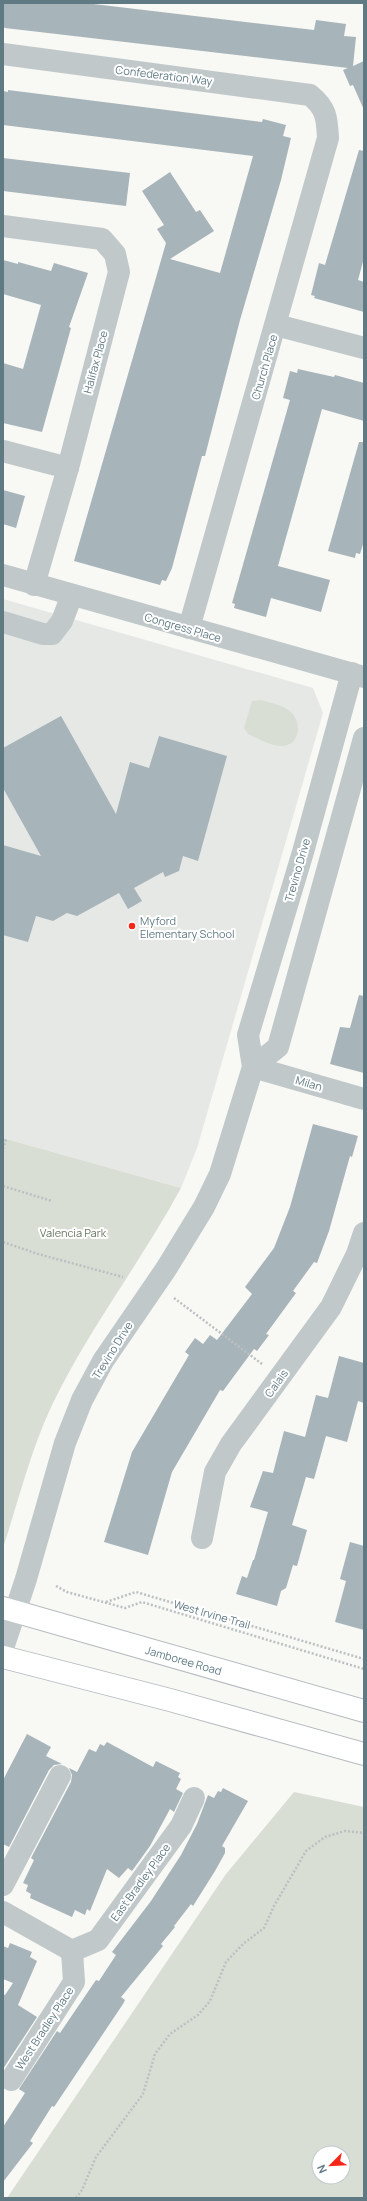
<svg xmlns="http://www.w3.org/2000/svg" width="367" height="2201" font-family="Manrope,sans-serif">
<style>
.built{fill:#e6e8e6}
.green{fill:#d9ded4;fill-rule:evenodd}
.building{fill:#a7b4b9}
.lines{fill:none;stroke-linecap:round;stroke-linejoin:round}
.major-casing{stroke:#b4bbbf;stroke-width:24}
.path{stroke:#bbc0c2;stroke-width:2.5;stroke-dasharray:2 2;stroke-linecap:butt}
.minor{stroke:#c0c8ca;stroke-width:22}
.major{stroke:#fff;stroke-width:22}
.poi-dot{fill:#f62718;stroke:#fff;stroke-width:1.5}
.labels{text-anchor:middle;dominant-baseline:central;stroke-width:4;stroke-linejoin:round;paint-order:stroke}
.street-label{font-size:11px;fill:#607a84;stroke:#fff}
.poi-label{font-size:11px;fill:#607a84;stroke:#fff;text-anchor:start}
.park-label{font-size:11px;fill:#697a60;stroke:#fff}
</style>
<rect width="100%" height="100%" fill="#f8f8f5"/>
<path class="built" d="M3,599L313,688L323,713L197,1148L181,1188L3,1138Z"/>
<g class="green">
<path d="M261,700C270,703 285,705 292,713C302,724 300,744 283,746C273,747 257,738 248,734L244,728L252,701Z"/>
<path d="M3,1138L181,1188C143,1258 95,1321 59,1391C33,1440 20,1496 3,1548Z"/>
<path d="M294,1792L364,1807V2198H7L226,1874ZM319,2153H343V2177H319Z"/>
</g>
<g class="building">
<path d="M3,3H85L314,30L316,20L346,24L344,36L356,37L353,66L364,61V110L353,85L350,86L343,70L348,68L5,28L3,27Z"/>
<path d="M8,90L262,122L263,119L286,125L283,136L291,138L281,180L240,320L205,456H202L172,568L166,581L162,580L160,585L74,561L166,243L157,229L164,225L142,191L170,172L196,212L200,210L214,231L170,259L220,273L253,156L3,125V91L8,92Z"/>
<path d="M359,150L364,151V258L358,280L364,282V312L314,298L315,296L311,295L319,263L325,265Z"/>
<path d="M3,158L130,173L126,206L3,191Z"/>
<path d="M3,260L18,264V262L51,271L54,263L88,273L69,327L71,328L42,432L3,423V363L23,369L41,305L3,294Z"/>
<path d="M298,369L334,377L335,375L364,383V421L322,409L278,566L330,580L321,612L271,598L266,617L234,608L235,604L232,603L290,400L283,398L290,371L297,373Z"/>
<path d="M359,442H364V541L360,554L356,553L355,558L328,551Z"/>
<path d="M3,490L25,496L16,528L3,524Z"/>
<path d="M61,716L116,814L130,762L149,768L159,736L227,756L198,861L183,856L179,871L165,877L163,872L134,888L142,901L128,909L119,893L77,916L67,913L53,921L36,916L28,942L3,935V845L41,856L3,788V748Z"/>
<path d="M359,995L364,996V1073L330,1064L340,1027L350,1028Z"/>
<path d="M313,1124L358,1136L352,1157L350,1156L329,1231L317,1263L314,1262L293,1291L296,1293L266,1334L269,1335L257,1351L254,1349L223,1391L220,1390L172,1472L148,1555L104,1542L132,1452L189,1355L185,1352L195,1338L203,1344L210,1335L217,1340L252,1294L245,1287L274,1248L290,1207Z"/>
<path d="M339,1356L364,1363V1403L358,1401L347,1442L326,1436L314,1479L306,1477L292,1525L307,1530L297,1566L293,1565L286,1588L281,1591L277,1606L236,1594L242,1576L247,1578L253,1560H254L268,1512L250,1507L263,1471L273,1473L284,1431L305,1437L316,1395L328,1398Z"/>
<path d="M350,1542L364,1546V1630L335,1622L346,1581L340,1579Z"/>
<path d="M27,1734L51,1747L46,1756L62,1764L54,1765L49,1770L9,1847L3,1844V1780Z"/>
<path d="M107,1742L153,1767L156,1761L180,1773L178,1777L181,1779L176,1789L183,1793L174,1812L170,1809L150,1846L132,1871L128,1868L119,1878L107,1869L90,1911L87,1909L85,1915L75,1910L72,1917L30,1898L31,1894L26,1891L28,1885L23,1883L34,1860L31,1858L71,1782L72,1775L69,1768L77,1772L89,1749L96,1752L100,1744L104,1746Z"/>
<path d="M223,1788L248,1801L222,1846L225,1848V1853L215,1871L193,1906L191,1904L174,1926L175,1927L161,1944L163,1946L121,1997L125,2000L123,2004L54,2107L52,2106L30,2141L33,2143L3,2182V2127L25,2093L19,2089L57,2031L60,2033L96,1980L99,1981L116,1955L112,1952L151,1901L181,1855L197,1824L208,1795L214,1798L218,1791L221,1792Z"/>
<path d="M10,1943L32,1952L29,1959L30,1957L37,1961L18,2005L37,2017L3,2069V1994L5,1995L13,1983L3,1979V1946L8,1948Z"/>
</g>
<g class="lines">
<g class="major-casing">
<g id="major">
<path id="s1" d="M3,1608L364,1711"/>
<path d="M3,1657L170,1700L364,1754"/>
</g>
</g>
<g class="path">
<path d="M3,1149L6,1139"/>
<path d="M3,1186L52,1201"/>
<path d="M3,1242L38,1254L123,1277"/>
<path d="M174,1298L262,1364"/>
<path d="M56,1586L67,1592L125,1608L142,1602L364,1669"/>
<path d="M106,1602L136,1592L364,1659"/>
<path d="M76,2198L82,2190L96,2157L143,2094L155,2054L170,2034L198,2015L210,2001L226,1962L243,1944L264,1928L274,1906L306,1851L325,1837L345,1831L364,1833"/>
</g>
<g class="minor">
<path d="M3,54L310,95C326,108 327,117 328,138L189,628"/>
<path d="M3,226L102,239L115,254L119,272L68,468L34,585"/>
<path d="M276,325L364,348"/>
<path d="M3,451L68,468"/>
<path d="M3,575L364,677"/>
<path d="M3,622L43,634H52L62,621L72,595"/>
<path d="M253,1067L278,1047L364,738"/>
<path d="M253,1067L364,1099"/>
<path d="M202,1538L215,1472L231,1444L331,1307L357,1254L364,1233"/>
<path d="M3,1648L26,1579L65,1443L82,1400L103,1361L166,1269L204,1207L220,1174L253,1067L248,1035L303,852L352,673"/>
<path d="M3,1885L60,1776"/>
<path d="M3,1912L72,1951"/>
<path d="M72,1951L98,1940L181,1826L194,1798"/>
<path d="M11,2080L74,1982L72,1951"/>
</g>
<use href="#major" class="major"/>
</g>
<circle class="poi-dot" cx="132" cy="926" r="4"/>
<g class="labels">
<g class="street-label">
<text transform="translate(164 75) rotate(7)">Confederation Way</text>
<text transform="translate(95 362) rotate(-75)">Halifax Place</text>
<text transform="translate(264 367) rotate(-74)">Church Place</text>
<text transform="translate(183 627) rotate(16)">Congress Place</text>
<text transform="translate(297 870) rotate(-74)">Trevino Drive</text>
<text transform="translate(309 1083) rotate(16)">Milan</text>
<text transform="translate(112 1350) rotate(-58)">Trevino Drive</text>
<text transform="translate(276 1383) rotate(-54)">Calais</text>
<text transform="translate(212 1614) rotate(16)">West Irvine Trail</text>
<text stroke="none"><textPath href="#s1" startOffset="188">Jamboree Road</textPath></text>
<text transform="translate(140 1882) rotate(-54)">East Bradley Place</text>
<text transform="translate(44 2028) rotate(-57)">West Bradley Place</text>
</g>
<g class="poi-label">
<text x="140" y="920">Myford<tspan x="140" dy="13">Elementary School</tspan></text>
</g>
<g class="park-label">
<text x="73" y="1232">Valencia Park</text>
</g>
</g>
<rect width="367" height="2201" fill="none" stroke="#607a84" stroke-width="8"/>
<g transform="translate(331 2165) rotate(246)"><circle r="19" fill="#ffffff" stroke="#bfcace"/>
<path d="M0-3L7 15L0 10L-7 15Z" fill="#f62718"/>
<text y="-6" font-size="11" font-weight="bold" text-anchor="middle" fill="#607a84">N</text>
</g>
</svg>
